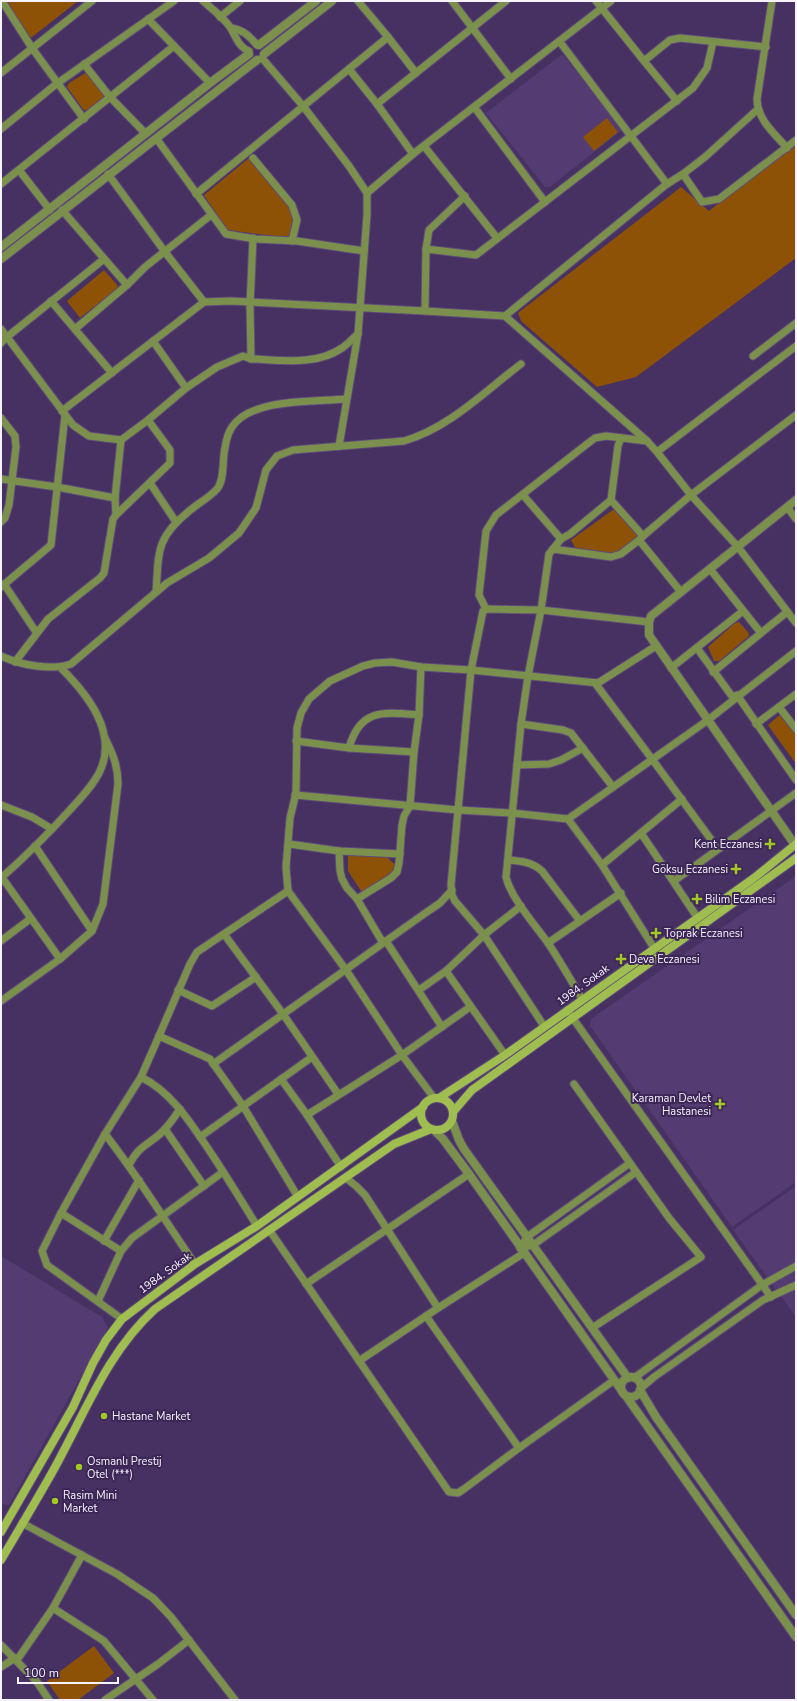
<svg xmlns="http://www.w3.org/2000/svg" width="797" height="1701" font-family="'Nunito Sans',sans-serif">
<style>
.built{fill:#543c72}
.green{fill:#8e5206}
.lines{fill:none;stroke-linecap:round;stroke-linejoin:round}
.minor-casing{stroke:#5f4c78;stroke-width:9}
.tertiary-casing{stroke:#5f4c78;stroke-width:10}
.secondary-casing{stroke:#5f4c78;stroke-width:10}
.minor{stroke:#7c904e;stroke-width:7}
.tertiary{stroke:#7c904e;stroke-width:8}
.secondary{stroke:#9fbe4f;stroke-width:8}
.poi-dot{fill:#a3c926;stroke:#3c2656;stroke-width:1.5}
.labels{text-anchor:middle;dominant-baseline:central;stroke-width:4;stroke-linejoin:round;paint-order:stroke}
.poi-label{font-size:11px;fill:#f6f2fe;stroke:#3c2656;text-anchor:start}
.street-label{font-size:11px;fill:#f6f2fe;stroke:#3c2656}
</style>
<rect width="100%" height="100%" fill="#463162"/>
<g class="built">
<path d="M561,55L564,56L622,130L550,187H545L486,113Z"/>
<path d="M796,876V1182L732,1227L590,1026L591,1019Z"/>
<path d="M796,1186V1317L733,1230Z"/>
<path d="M1,1256L102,1317L108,1328L9,1505L1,1504Z"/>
</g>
<g class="green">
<path d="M11,1H78L32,37L29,38L7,3Z"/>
<path d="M87,72L104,93V96L103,99L87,111L83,109L67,87L69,83Z"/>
<path d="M607,118L618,132L594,151L583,137Z"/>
<path d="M796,141V258L636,377L597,387L521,321L518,313L681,187L709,211Z"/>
<path d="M249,158C262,173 291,200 293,219C294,225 291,232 289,238L227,230L204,195Z"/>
<path d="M104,270L119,287L80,318L67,301Z"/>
<path d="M614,509L637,535L635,540L617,554L576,549L571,540Z"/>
<path d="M739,622L748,632L749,636L719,661H714L708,647L735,623Z"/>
<path d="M782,713L796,731V764L768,725Z"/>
<path d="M348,854L387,857L395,865V872L363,894L348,871Z"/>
<path d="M94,1646L114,1673L78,1700H60L47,1681Z"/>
</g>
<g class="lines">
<g class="minor-casing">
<g id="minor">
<path d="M2,1L32,48L84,119"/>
<path d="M203,1C212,9 223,17 230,27C236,36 238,47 249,51"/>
<path d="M358,1L388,37L416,73"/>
<path d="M452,1L511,79"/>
<path d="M596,1L644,61L670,40L680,38L766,47"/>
<path d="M772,1L757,99C757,119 774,133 787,148"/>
<path d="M220,17L240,1"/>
<path d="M148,19L210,83"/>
<path d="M231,28C242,29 250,36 257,45"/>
<path d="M560,42L667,184L683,174"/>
<path d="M262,58L303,106L349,166L367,193V215L358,334L339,446"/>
<path d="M644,61L677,101"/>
<path d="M84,64L110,97L145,133"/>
<path d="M349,69L377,104"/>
<path d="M1,73L92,1"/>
<path d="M475,108L545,202"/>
<path d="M758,109L705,157L683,174L702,202L719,199L796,140"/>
<path d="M1,129L55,85L174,1"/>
<path d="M156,138L226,234L255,239L297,241L364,251"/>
<path d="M424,146L497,238"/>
<path d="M413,154L377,104L506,1"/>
<path d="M253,158L292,205L297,220L292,241"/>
<path d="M19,170L50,210"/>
<path d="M108,174L165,252L204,302"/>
<path d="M1,184L174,46"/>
<path d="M367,193L413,154L611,1"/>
<path d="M196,194L388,37"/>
<path d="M62,210L127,285L145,267L211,215"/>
<path d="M426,249L476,255L693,88L707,68L713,42"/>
<path d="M51,301L112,373"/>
<path d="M425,311L505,316L647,441"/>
<path d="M505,316L668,183"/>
<path d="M1,329L73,425L89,436L121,440L148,420L186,388L217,367L243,356L251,359L250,305L253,238"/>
<path d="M75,329L127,285"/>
<path d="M153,341L186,388"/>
<path d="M1,343L7,337L104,259"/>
<path d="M753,356L796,323"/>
<path d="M251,359C281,360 316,366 342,348C348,344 353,338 358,334"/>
<path d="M62,411L204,302L230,301L425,311L426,249L429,230L465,196"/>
<path d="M1,418L15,436L16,447L9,505L5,518L1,522"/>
<path d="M621,438L618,446L611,500L643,536L641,538"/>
<path d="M657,452L796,346"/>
<path d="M1,479L57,487L115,498"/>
<path d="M150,483L176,522"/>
<path d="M523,495L561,539"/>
<path d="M787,507L796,519"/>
<path d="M116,515L170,463V450L148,420"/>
<path d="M643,536L691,495L796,415"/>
<path d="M553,549L611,557L621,554L639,540L681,592"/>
<path d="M710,569L761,633"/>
<path d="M4,584L36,632"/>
<path d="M1,587L51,545L65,415"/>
<path d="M156,592C159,553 155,539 188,512C197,504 209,498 217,489C225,480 222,459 225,448C226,441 228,433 232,427C251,398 314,402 346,399"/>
<path d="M486,609L479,595L486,531L496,515L587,444L595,438L606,436L647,441L657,452L691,495L738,547L796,623"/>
<path d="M697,648L734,699"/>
<path d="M1,656C21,665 51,671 71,664L167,583L209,558L239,533L256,508L266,470L277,456L293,450L404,441C449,428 484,392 521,364"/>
<path d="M15,662L48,619L100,578L104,573L113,519L116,515L115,498L121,440"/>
<path d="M671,668L743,611"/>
<path d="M713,672L787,612"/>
<path d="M595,683L652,759L718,849"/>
<path d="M737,695L796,780"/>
<path d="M779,707L796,729"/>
<path d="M521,724L563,730L571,733L613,787"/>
<path d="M756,724L796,694"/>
<path d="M296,741L349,748L414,752"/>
<path d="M349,748C360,708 384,712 419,715"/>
<path d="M517,765L549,764L561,760L583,748"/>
<path d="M295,795L458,810L512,813L568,819L708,720L796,651"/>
<path d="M1,805L32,817L52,829"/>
<path d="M568,819L602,865L654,948"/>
<path d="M641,833L697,917"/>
<path d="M289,844L339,851L400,854"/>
<path d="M35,846L92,931"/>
<path d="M339,851L340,871L342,879L347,888L357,899L383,943"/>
<path d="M508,860C521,861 532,862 542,871L580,921"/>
<path d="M602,865L682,799"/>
<path d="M1,876L60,959"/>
<path d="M1,878C25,857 47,835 68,812C79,800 93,786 100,771C118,732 87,694 61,668"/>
<path d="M674,881L796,793"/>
<path d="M357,899L391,878L397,872L399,863L402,825L404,816L410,806L414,752L419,715L421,667"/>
<path d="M224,934L283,1014L338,1094"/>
<path d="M1,941L30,919"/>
<path d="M386,941L442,1027"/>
<path d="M548,943L621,893"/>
<path d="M446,971L505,1055"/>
<path d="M178,990L212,1006L256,977"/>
<path d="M419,990L446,971L484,935L521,906"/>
<path d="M582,999C571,980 560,961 548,943C535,925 511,898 506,877L521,724L528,676L541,610L549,554L561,539L570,534L611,500"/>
<path d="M1,1001L60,959L92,931L103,904L118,784C118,766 113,754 105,738"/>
<path d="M567,1010L771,1297"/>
<path d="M544,1026L484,935L455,901L452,895L451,885L458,810L471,670L483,611L486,609L541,610L649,622"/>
<path d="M159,1036L190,964L197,952L288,891"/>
<path d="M213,1064L424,914L440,903L452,890"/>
<path d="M141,1077L159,1036L210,1059L243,1106L298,1197"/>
<path d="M281,1079L307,1115L341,1167"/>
<path d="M574,1084L669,1218L701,1257L592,1328"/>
<path d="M434,1098L402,1055L346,970L288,891L286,867L290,818L296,793L297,728L301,713L309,699L330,681L363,666L375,663L392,662L421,667L471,670L598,683L656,646"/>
<path d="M307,1115L402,1055L470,1007"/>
<path d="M165,1129L204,1186"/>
<path d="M105,1134C138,1176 165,1221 195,1264"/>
<path d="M200,1137L312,1057"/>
<path d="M129,1165C138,1147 146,1146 160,1134C168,1127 174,1118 180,1109"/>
<path d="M346,1178L356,1186L365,1195L438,1308"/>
<path d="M61,1213L121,1251"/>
<path d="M270,1231L449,1492L458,1493L464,1489L519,1448L613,1381"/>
<path d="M104,1241L139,1180"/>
<path d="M520,1248L533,1245L636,1172"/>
<path d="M520,1248L527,1237L630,1163"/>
<path d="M306,1284L469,1174"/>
<path d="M98,1301L121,1251L132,1238L223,1172"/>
<path d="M426,1316L519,1448"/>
<path d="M122,1319L47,1265L42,1251L61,1213L105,1134L141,1077C173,1093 192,1125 211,1153C227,1177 242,1202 257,1226"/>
<path d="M359,1361L438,1308L524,1253"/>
<path d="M634,1378L762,1285L796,1266"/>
<path d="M641,1388L654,1377L763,1300L796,1285"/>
<path d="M22,1523L117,1574L153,1598L171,1617L235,1700"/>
<path d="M53,1608L104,1641L153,1700"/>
<path d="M1,1645L37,1682L49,1700"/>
<path d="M17,1660L53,1608L82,1555"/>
<path d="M1,1667L15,1658"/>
<path d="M105,1700L158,1664L189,1640"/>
</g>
</g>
<g class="tertiary-casing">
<g id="tertiary">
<path d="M259,45L316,1"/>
<path d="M264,54L332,1"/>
<path d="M1,247L210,83L249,54"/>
<path d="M1,259L257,60"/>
<path d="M795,845L649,635V622L651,616L796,500"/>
<path d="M452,1121L459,1140L464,1149L628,1378"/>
<path d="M434,1130L443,1139L469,1174L622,1391"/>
<circle cx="631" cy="1387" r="10"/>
<path d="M640,1390L656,1417L796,1615"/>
<path d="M626,1396L796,1637"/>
</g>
</g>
<g class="secondary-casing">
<g id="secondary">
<path d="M439,1098L505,1055L754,878L796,844"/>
<circle cx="437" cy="1114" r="16"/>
<path d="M453,1112L472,1090L796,858"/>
<path d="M1,1532L73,1407L93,1363L106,1340L122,1319L195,1264L257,1226L423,1107"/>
<path d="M1,1560C17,1533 33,1506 49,1478C82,1421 105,1354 155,1309L394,1144L431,1129"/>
</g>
</g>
<use href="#minor" class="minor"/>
<use href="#tertiary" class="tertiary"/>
<use href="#secondary" class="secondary"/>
</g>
<g class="poi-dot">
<path d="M768 838h4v4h4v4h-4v4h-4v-4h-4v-4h4z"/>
<path d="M734 863h4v4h4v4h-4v4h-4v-4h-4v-4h4z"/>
<path d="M695 893h4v4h4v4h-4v4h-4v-4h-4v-4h4z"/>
<path d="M654 927h4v4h4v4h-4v4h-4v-4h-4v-4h4z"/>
<path d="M619 953h4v4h4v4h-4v4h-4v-4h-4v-4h4z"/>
<path d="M718 1098h4v4h4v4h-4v4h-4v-4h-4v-4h4z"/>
<circle cx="104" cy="1416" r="4"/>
<circle cx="79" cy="1467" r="4"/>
<circle cx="55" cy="1501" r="4"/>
</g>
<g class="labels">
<g class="poi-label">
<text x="762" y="844" text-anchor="end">Kent Eczanesi</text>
<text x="728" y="869" text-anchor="end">Göksu Eczanesi</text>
<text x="705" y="899">Bilim Eczanesi</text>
<text x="664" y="933">Toprak Eczanesi</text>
<text x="629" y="959">Deva Eczanesi</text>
<text x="711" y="1098" text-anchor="end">Karaman Devlet<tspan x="711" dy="13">Hastanesi</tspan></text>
<text x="112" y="1416">Hastane Market</text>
<text x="87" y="1461">Osmanlı Prestij<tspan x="87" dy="13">Otel (***)</tspan></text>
<text x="63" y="1495">Rasim Mini<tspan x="63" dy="13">Market</tspan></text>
</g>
<g class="street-label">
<text transform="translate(583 985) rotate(-36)">1984. Sokak</text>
<text transform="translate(165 1273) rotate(-36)">1984. Sokak</text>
</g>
</g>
<rect width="797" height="1701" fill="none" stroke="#f6f2fe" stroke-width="4"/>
<path d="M18 1677v6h100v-6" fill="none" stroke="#f6f2fe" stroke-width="2"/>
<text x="24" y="1677" font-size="12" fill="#f6f2fe" stroke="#3c2656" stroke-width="3" paint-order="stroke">100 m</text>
</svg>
